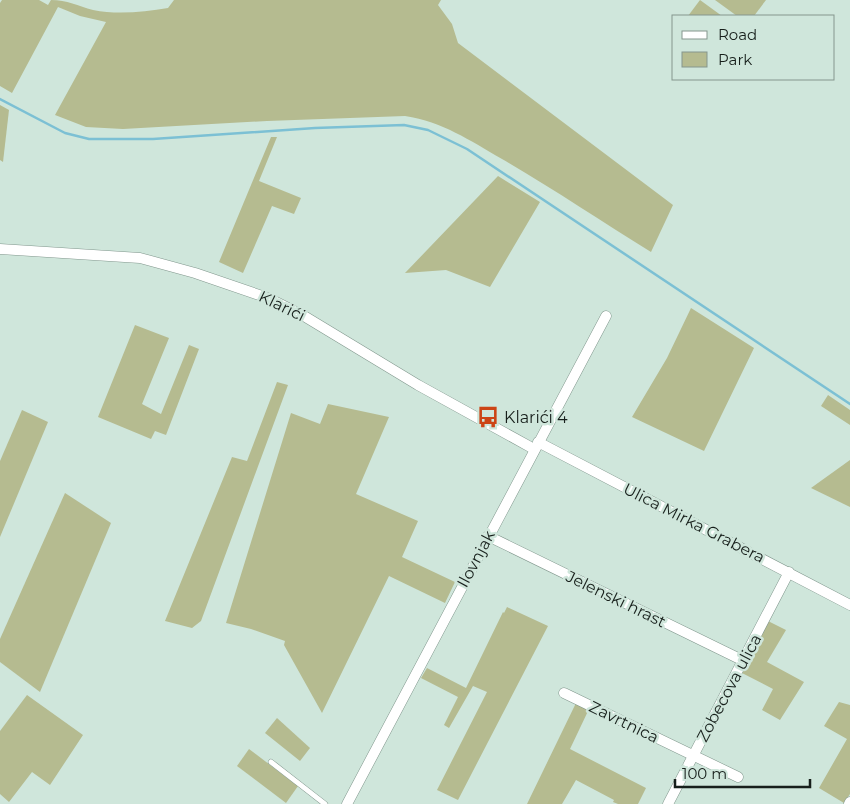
<svg xmlns="http://www.w3.org/2000/svg" width="850" height="804" font-family="Montserrat,sans-serif">
<style>
.green{fill:#b5bb90}
.lines{fill:none;stroke-linecap:round;stroke-linejoin:round}
.stream{stroke:#7cc0d4;stroke-width:2.5}
.service-casing{stroke:#81978d;stroke-width:6}
.minor-casing{stroke:#81978d;stroke-width:11}
.service{stroke:#fff;stroke-width:5}
.minor{stroke:#fff;stroke-width:10}
.labels{text-anchor:middle;dominant-baseline:central;stroke-width:5;stroke-linejoin:round;paint-order:stroke}
.street-label{font-size:16px;fill:#171f1b;stroke:#cfe6db}
.poi-label{font-size:16px;fill:#171f1b;stroke:#cfe6db;text-anchor:start}
</style>
<rect width="100%" height="100%" fill="#cfe6db"/>
<g class="green">
<path d="M2,0H39L48,5L51,0C67,0 78,6 93,10C117,15 144,12 168,8L174,0H441L438,5L452,24L458,43L673,205L651,252C601,221 552,188 502,159C469,140 443,122 405,116L267,121L123,129L86,127L55,115L106,22L80,16L58,7L12,93L0,86V3Z"/>
<path d="M700,0L722,16H688Z"/>
<path d="M715,0H766L754,16H737Z"/>
<path d="M0,105L9,110L3,162L0,160Z"/>
<path d="M271,137H277L259,181L301,198L294,214L272,206L243,273L219,262Z"/>
<path d="M498,176L540,202L490,287L446,270L405,273Z"/>
<path d="M691,308L754,348L704,451L632,417L667,358Z"/>
<path d="M135,325L169,338L142,404L161,414L189,345L199,349L166,435L155,431L151,439L98,417Z"/>
<path d="M277,382L288,385L201,621L192,628L165,621L232,457L247,461Z"/>
<path d="M828,395L850,410V425L821,406Z"/>
<path d="M328,404L389,417L356,494L418,521L402,557L455,582L445,603L389,576L322,713L284,645L285,641L251,629L226,623L291,413L320,424Z"/>
<path d="M22,410L48,422L0,537V461Z"/>
<path d="M850,460V507L811,488Z"/>
<path d="M65,493L111,523L40,692L0,662V639Z"/>
<path d="M507,607L548,626L458,800L437,790L487,692L473,686L449,728L444,725L458,697L421,678L427,668L466,688L503,612L504,613Z"/>
<path d="M768,621L786,630L767,662L804,682L780,720L762,710L773,689L742,673Z"/>
<path d="M27,695L83,735L50,785L32,772L9,802L0,794V731Z"/>
<path d="M839,702L850,705V794L844,803L819,788L847,739L824,726Z"/>
<path d="M576,703L589,709L570,749L646,788L638,804H618L613,802L614,800L576,780L562,804H527Z"/>
<path d="M277,718L310,748L300,761L265,733Z"/>
<path d="M249,749L298,786L286,803L237,766Z"/>
</g>
<g class="lines">
<path class="stream" d="M0,99L65,133L89,139H153L315,128L404,125L428,130L467,149L850,404"/>
<g class="service-casing">
<path id="service" d="M271,762L325,804"/>
</g>
<g class="minor-casing">
<g id="minor">
<path d="M0,249L140,258L195,273L268,298L304,316L418,385L534,449"/>
<path d="M538,442L850,605"/>
<path d="M488,536L744,661"/>
<path d="M564,693L738,777"/>
<path d="M347,804L606,316"/>
<path d="M668,804L789,572"/>
<path d="M849,804L850,802"/>
</g>
</g>
<use href="#service" class="service"/>
<use href="#minor" class="minor"/>
</g>
<defs>
<g id="bus-bare" transform="scale(1.725)"><path d="M-5-6H5V4H4V6H2V4H-2V6H-4V4H-5ZM-3.5-4V0h7V-4ZM-3.5 1.2v1.5H-2V1.2ZM2 1.2v1.5H3.5V1.2Z" fill="#cc4415" stroke="#cfe6db" stroke-width="2.5" paint-order="stroke"/></g>
</defs>
<g fill-rule="evenodd">
<use href="#bus-bare" x="488" y="417"/>
</g>
<g class="labels">
<g class="street-label">
<text transform="translate(282 306) rotate(26)">Klarići</text>
<text transform="translate(694 523) rotate(27)">Ulica Mirka Grabera</text>
<text transform="translate(476 559) rotate(-62)">Ilovnjak</text>
<text transform="translate(616 599) rotate(26)">Jelenski hrast</text>
<text transform="translate(729 688) rotate(-62)">Zobecova ulica</text>
<text transform="translate(624 722) rotate(26)">Zavrtnica</text>
</g>
<g class="poi-label">
<text x="504" y="417">Klarići 4</text>
</g>
</g>
<rect x="672" y="15" width="162" height="65" fill="#cfe6db" stroke="#85968e"/>
<rect x="682" y="31" width="25" height="8" fill="#ffffff" stroke="#85968e"/>
<text x="718" y="40" font-size="15" fill="#171f1b">Road</text>
<rect x="682" y="52" width="25" height="15" fill="#b5bb90" stroke="#85968e"/>
<text x="718" y="65" font-size="15" fill="#171f1b">Park</text>
<path d="M675 779v8h135v-8" fill="none" stroke="#171f1b" stroke-width="2.5"/>
<text x="682" y="779" font-size="15" fill="#171f1b" stroke="#cfe6db" stroke-width="4" paint-order="stroke">100 m</text>
</svg>
